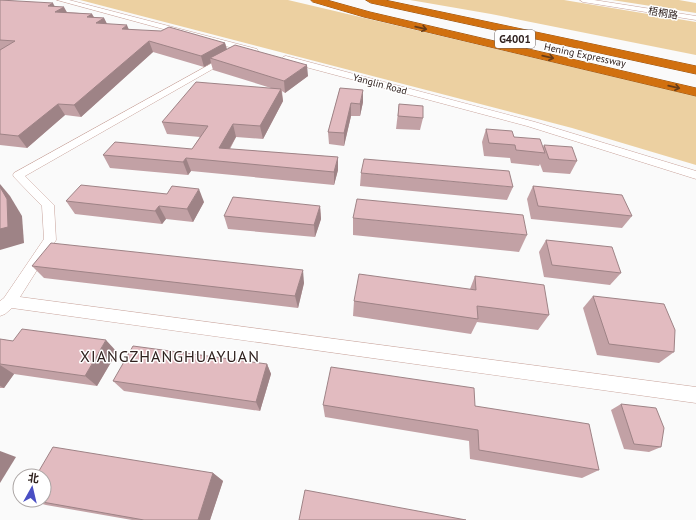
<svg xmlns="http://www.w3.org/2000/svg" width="696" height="520" font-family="'PT Sans','Noto Sans SC',sans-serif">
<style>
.green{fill:#ecd0a1}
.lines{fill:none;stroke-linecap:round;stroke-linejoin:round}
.minor-casing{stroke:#c8a39b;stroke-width:1}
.tertiary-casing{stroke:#c8a39b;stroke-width:1}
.motorway-casing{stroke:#985414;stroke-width:1}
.minor{fill:#fff;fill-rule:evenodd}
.tertiary{fill:#fff;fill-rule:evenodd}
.motorway{fill:#d1700f;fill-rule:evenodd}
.wall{fill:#c2a1a5}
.shaded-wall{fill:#9e8386}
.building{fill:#e2bbc0;stroke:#9e8386}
.oneway{stroke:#683d19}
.labels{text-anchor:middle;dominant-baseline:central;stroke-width:3;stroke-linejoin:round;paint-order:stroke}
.far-street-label{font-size:10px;fill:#2f211e;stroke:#fff}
.shield{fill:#fff;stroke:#6d6462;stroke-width:1}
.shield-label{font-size:11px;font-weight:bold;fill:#2f211e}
.near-neighbourhood-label{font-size:16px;letter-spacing:1px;fill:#2f211e;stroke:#fff}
</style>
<rect width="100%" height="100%" fill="#fafafa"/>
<g class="green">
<path d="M80,0H288L696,96V165L572,128Z"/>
<path d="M410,0H564L696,22V55L491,14Z"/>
<path d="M612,0H679L696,3V13Z"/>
</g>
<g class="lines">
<g class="minor-casing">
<g id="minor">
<path d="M580,0H594L696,16V20L583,2Z"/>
<path d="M225,56H231L232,58L25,176L54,205L56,240L20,297L696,387V403L12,308L5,314L0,316V301L4,298L44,239L42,206L14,177L13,175L14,173Z"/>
</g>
</g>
<g class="tertiary-casing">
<g id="tertiary">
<path d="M57,0H69L257,49L258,51L254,54L251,53Z"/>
<path d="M286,56L535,122L696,171V179L527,126L283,61L281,59L283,57Z"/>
</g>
</g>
<g class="motorway-casing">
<g id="motorway">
<path d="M311,0H327L370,12L696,88V96L364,17L313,2Z"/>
<path d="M366,0H385L696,66V74L371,3Z"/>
</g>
</g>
<use href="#minor" class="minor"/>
<use href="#tertiary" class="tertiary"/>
<use href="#motorway" class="motorway"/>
</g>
<g class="wall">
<path d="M0,0L14,1L55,6L67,12L92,14L94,17L104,18L107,24L129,29L225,43L227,49L308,76L285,93L282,91L283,101L263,139L236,137L230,149L338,157V170L334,185L191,171L188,175L110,168L103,155L192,149L200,137L167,134L162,122L271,88L213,70L211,63L204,67L153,52L81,117L65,115L27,148L0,145Z"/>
<path d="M340,88L363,102L360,116H351L344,146L329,144L328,132Z"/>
<path d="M399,104L423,118L420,130L396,129Z"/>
<path d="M486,129L514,137L543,147L544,145L577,161L570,174L543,172L540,164L539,166L511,163L510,158L484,156L482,142Z"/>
<path d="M361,173L513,187L507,200L360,186Z"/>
<path d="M533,186L632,216L622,228L531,219L527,199Z"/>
<path d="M66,201L204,202L193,222L166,219L162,224L75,214Z"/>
<path d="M320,206L321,219L315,237L228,229L224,216Z"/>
<path d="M353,218L527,235L519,252L353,235Z"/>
<path d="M546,240L621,273L610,285L544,277L539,252Z"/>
<path d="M32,266L304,283L298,308L44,278Z"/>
<path d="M475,276L549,315L538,330L477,322L471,334L353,316L354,301L470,289Z"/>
<path d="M593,296L674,352L659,363L597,355L583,308Z"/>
<path d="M0,339L13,341L117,352L97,386L14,374L4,388H0Z"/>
<path d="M267,364L271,374L260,411L124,391L113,381Z"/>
<path d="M621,404L661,447L649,452L624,449L611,410Z"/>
<path d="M323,405L475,406L599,470L582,478L470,459L469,441L325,417Z"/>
<path d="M213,473L223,481L210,520H132L46,505L28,500H44Z"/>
</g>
<g class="shaded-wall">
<path d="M53,3L57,11L64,7L69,16L60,21L48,6Z"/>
<path d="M92,14L97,24L87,17Z"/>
<path d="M104,18L109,28L96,23Z"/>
<path d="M127,25L131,35L122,29Z"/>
<path d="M149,41L153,52L81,117L74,105Z"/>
<path d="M225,43L228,54L210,58L211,63L204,67L201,56Z"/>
<path d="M307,65L308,76L285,93L284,81Z"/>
<path d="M281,89L283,101L263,139L260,126Z"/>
<path d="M363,90V102L360,116V104Z"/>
<path d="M351,103V116L344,146V133Z"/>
<path d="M58,104L65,115L27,148L18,136Z"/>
<path d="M233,124L236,137L222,161L219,148Z"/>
<path d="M338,157V170L334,185V172Z"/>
<path d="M186,158L191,171L188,175L183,162Z"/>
<path d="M0,184L10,196L22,216L24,243L0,250Z"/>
<path d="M199,189L204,202L193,222L187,209Z"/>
<path d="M159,206L166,219L162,224L155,211Z"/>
<path d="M320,206L321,219L315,237L314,225Z"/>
<path d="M303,270L304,283L298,308L295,296Z"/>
<path d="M106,340L117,352L97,386L85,376Z"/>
<path d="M267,364L271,374L260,411L256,402Z"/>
<path d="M0,365L14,374L4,388L0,386Z"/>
<path d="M0,451L16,457L0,483Z"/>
<path d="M213,473L223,481L210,520H198Z"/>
</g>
<g class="building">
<path d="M0,0L53,3L48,6L64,7L55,12L92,14L87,17L104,18L96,23L127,25L122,29L161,31L169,27L225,43L201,56L149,41L74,105L58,104L18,136L0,134V50L15,41L0,40Z"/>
<path d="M235,45L307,65L284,81L210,58Z"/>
<path d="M196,82L281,89L260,126L233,124L219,148L338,157L334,172L186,158L183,162L103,155L115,142L192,149L208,126L162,122Z"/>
<path d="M340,88L363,90L360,104L351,103L344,133L328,132Z"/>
<path d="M399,104L423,106V118L398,116Z"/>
<path d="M486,129L512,131L514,137L540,139L545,153L516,150L515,145L489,143Z"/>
<path d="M544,145L572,147L577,161L549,159Z"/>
<path d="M364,159L509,171L513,187L361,173Z"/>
<path d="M81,185L167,194L172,186L199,189L187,209L159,206L155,211L66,201Z"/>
<path d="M533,186L622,195L632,216L538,206Z"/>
<path d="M0,187L7,199L8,227L0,229Z"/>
<path d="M233,197L320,206L314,225L224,216Z"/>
<path d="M357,199L523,215L527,235L353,218Z"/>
<path d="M546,240L612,247L621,273L552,265Z"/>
<path d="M51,243L303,270L295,296L32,266Z"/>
<path d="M359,274L476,290L475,276L544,285L549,315L477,306L478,319L354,301Z"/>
<path d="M593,296L664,304L675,330L674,352L609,344Z"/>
<path d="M22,329L106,340L85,376L0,364V339L13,341Z"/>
<path d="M133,346L267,364L256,402L113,381Z"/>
<path d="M331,367L474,388L475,406L589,424L599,470L479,450L478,430L323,405Z"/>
<path d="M621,404L656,408L664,428L661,447L634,444Z"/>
<path d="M53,447L213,473L198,520H144L31,500H44V476H36Z"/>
<path d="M305,490L466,520H299Z"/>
</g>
<defs><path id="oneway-shaft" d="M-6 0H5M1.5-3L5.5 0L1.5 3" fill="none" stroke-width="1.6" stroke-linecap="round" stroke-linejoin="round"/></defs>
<g class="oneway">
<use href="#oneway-shaft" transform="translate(421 28) rotate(13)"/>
<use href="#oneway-shaft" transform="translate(548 57) rotate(13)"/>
<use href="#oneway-shaft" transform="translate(674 87) rotate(13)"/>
</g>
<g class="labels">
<g class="far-street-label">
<text transform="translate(663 13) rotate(9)">梧桐路</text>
<text transform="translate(585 55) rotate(12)">Hening Expressway</text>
<text transform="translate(380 84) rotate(15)">Yanglin Road</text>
</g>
<rect class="shield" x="495" y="30" width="40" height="18" rx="3"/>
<g class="shield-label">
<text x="515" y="39">G4001</text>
</g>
<g class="near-neighbourhood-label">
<text x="170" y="356">XIANGZHANGHUAYUAN</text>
</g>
</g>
<g transform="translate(32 488) rotate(8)"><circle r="19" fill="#ffffff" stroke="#aca6a5"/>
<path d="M0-3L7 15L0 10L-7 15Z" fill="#4a4fc4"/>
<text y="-6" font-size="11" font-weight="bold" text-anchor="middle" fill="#2f211e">北</text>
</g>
</svg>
